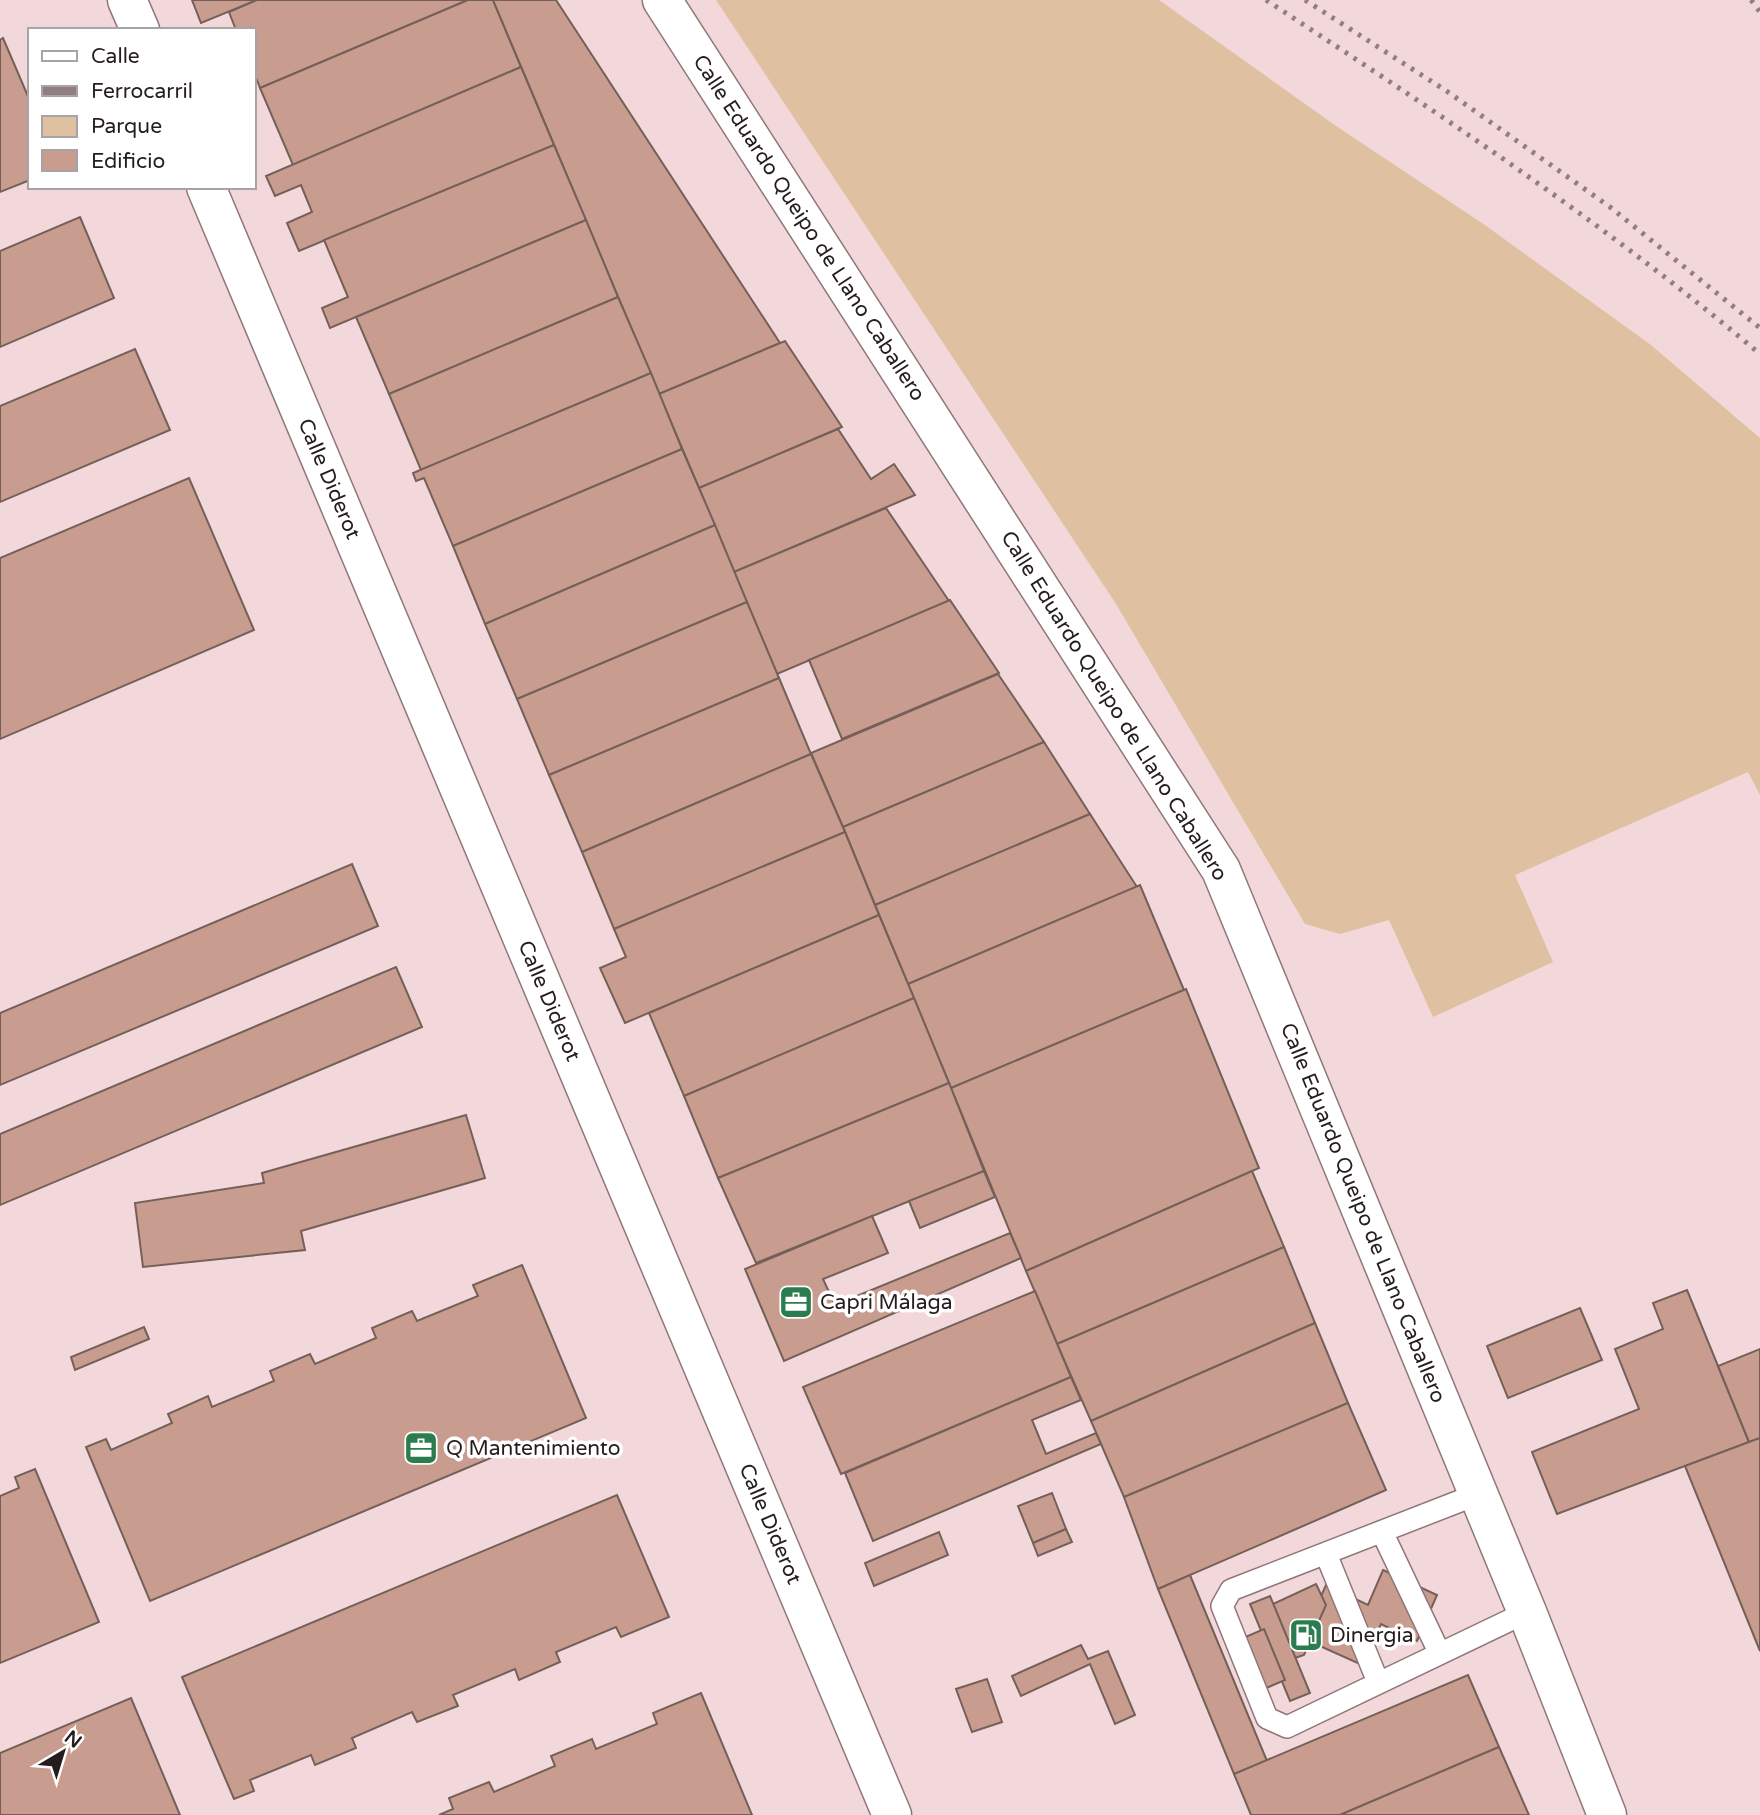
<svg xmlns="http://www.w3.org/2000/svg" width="1760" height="1815" font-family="'Varela Round',sans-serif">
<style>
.green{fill:#dfc1a1}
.building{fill:#c89d8f;stroke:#756059;stroke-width:2}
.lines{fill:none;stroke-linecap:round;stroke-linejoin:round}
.service-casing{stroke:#8f7779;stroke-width:24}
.minor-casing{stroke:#8f7779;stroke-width:41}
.service{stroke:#fff;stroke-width:21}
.minor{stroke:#fff;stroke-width:38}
.rail{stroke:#907e80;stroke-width:5;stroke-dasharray:3.5 7;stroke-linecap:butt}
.labels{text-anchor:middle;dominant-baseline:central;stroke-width:7;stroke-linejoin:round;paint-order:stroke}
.street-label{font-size:21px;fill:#251c1d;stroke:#fff}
.poi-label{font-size:21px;fill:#251c1d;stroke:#fff;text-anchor:start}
</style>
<rect width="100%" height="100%" fill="#f3d8db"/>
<path class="green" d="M716,0H1159L1339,128L1482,223L1651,345L1760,438V795L1748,772L1515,875L1553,962L1433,1017L1389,920L1340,934L1305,924L1116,604Z"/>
<g class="building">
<path d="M192,0H257L201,23Z"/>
<path d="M257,0H468L260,88L254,72V30H236L229,12Z"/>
<path d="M468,0H493L521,67L293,165L260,88Z"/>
<path d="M493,0H556L780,343L659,394Z"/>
<path d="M3,38L30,101V180L0,192V40Z"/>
<path d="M521,67L554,145L299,251L287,223L312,212L301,185L275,196L266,176Z"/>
<path d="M554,145L586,220L330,328L322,308L348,297L324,240Z"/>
<path d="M80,217L114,298L0,347V251Z"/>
<path d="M586,220L618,297L389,394L356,317Z"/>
<path d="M618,297L651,373L421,470L389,394Z"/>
<path d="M785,341L842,427L699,488L659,394Z"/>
<path d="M135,349L170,430L0,502V406Z"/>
<path d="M651,373L682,449L453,546L424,478L416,481L413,473Z"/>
<path d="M838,429L871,479L894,464L915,495L734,572L699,488Z"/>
<path d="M682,449L715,525L485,624L453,546Z"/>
<path d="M189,478L254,630L0,739V558Z"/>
<path d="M886,508L949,601L777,674L734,572Z"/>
<path d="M715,525L747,602L517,699L485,624Z"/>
<path d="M950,600L999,673L842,739L809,660Z"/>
<path d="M747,602L779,678L549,775L517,699Z"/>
<path d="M998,674L1044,742L843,827L811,753Z"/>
<path d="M779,678L811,754L582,852L549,775Z"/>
<path d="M1044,742L1090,814L875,905L843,827Z"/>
<path d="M811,754L845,832L614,929L582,852Z"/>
<path d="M1090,814L1137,887L908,984L875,905Z"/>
<path d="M845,832L879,915L625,1023L600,968L626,957L614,929Z"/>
<path d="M352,864L378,926L0,1085V1013Z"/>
<path d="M1140,885L1184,990L951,1088L908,984Z"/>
<path d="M879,915L914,998L684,1096L649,1013Z"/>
<path d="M396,967L422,1027L0,1205V1134Z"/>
<path d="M1186,989L1259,1168L1026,1271L951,1088Z"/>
<path d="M914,998L949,1083L718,1178L684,1096Z"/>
<path d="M949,1083L984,1171L756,1263L718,1178Z"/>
<path d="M466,1115L485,1178L301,1231L305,1250L143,1267L135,1203L264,1183L262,1173Z"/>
<path d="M984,1171L995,1197L920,1228L909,1201Z"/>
<path d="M1252,1171L1284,1247L1057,1344L1026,1271Z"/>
<path d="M872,1216L888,1253L823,1279L835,1305L1010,1233L1021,1258L784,1361L745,1269Z"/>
<path d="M1284,1247L1315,1323L1091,1421L1057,1344Z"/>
<path d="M522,1265L586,1418L150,1601L86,1447L106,1439L111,1450L172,1423L168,1414L208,1396L212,1407L274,1381L270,1371L310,1354L315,1364L376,1338L372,1328L412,1311L417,1321L478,1296L473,1285Z"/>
<path d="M1687,1290L1749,1442L1557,1514L1532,1452L1639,1409L1615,1349L1663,1329L1653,1303Z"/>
<path d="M1035,1291L1071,1377L841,1474L803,1387Z"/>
<path d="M1580,1308L1602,1360L1508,1398L1487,1346Z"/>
<path d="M1315,1323L1348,1403L1124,1497L1091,1421Z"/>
<path d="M144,1327L149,1339L75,1370L71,1357Z"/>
<path d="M1760,1349V1438L1749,1442L1718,1366Z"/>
<path d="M1071,1377L1081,1400L1032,1420L1046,1454L1096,1433L1101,1444L873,1541L845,1473Z"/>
<path d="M1348,1403L1386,1490L1158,1589L1124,1497Z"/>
<path d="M1760,1438V1651L1685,1466Z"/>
<path d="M35,1469L99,1622L0,1663V1496L19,1488L15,1477Z"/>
<path d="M1052,1493L1066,1529L1033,1543L1018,1506Z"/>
<path d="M617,1495L669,1617L621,1637L616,1627L556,1652L560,1662L519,1680L515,1669L453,1695L458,1706L417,1722L412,1712L352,1738L356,1748L315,1765L311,1755L250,1780L254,1791L234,1799L182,1677Z"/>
<path d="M1066,1529L1072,1542L1038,1556L1033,1543Z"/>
<path d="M939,1532L948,1555L874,1586L865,1563Z"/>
<path d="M1383,1570L1437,1595L1417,1641L1381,1624L1362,1665L1302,1638L1326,1585L1368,1605Z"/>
<path d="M1190,1575L1267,1761L1234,1774L1158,1589Z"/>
<path d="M1316,1584L1326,1605L1304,1655L1295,1658L1273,1604Z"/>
<path d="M1270,1596L1310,1693L1290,1701L1250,1604Z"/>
<path d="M1264,1629L1285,1680L1250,1695L1229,1644Z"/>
<path d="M1081,1645L1088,1659L1108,1651L1135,1715L1115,1724L1090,1664L1021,1696L1012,1676Z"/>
<path d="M1468,1675L1499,1747L1340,1815H1251L1234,1774Z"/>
<path d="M987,1679L1002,1722L972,1732L956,1689Z"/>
<path d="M701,1693L752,1815H439L453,1809L449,1798L489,1782L494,1792L555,1766L551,1756L592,1739L596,1749L657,1724L653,1713Z"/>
<path d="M131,1698L180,1815H0V1753Z"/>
<path d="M1499,1747L1529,1815H1340L1473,1758Z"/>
</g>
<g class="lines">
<g class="service-casing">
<g id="service">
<path d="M1478,1494L1231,1590L1222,1606L1267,1718L1287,1727L1527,1612"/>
<path d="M1382,1532L1439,1652"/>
<path d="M1326,1554L1378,1682"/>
</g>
</g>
<g class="minor-casing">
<g id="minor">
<path d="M127,0L140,30"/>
<path d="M662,0L1221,870L1527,1612L1607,1815"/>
<path d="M206,187L892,1815"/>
</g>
</g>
<use href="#service" class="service"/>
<use href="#minor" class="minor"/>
<g class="rail">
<path d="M1266,0C1435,111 1605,223 1760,354"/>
<path d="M1305,0L1448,92L1610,207L1760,328"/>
<path d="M1751,0L1760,12"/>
</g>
</g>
<defs>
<g id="office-square" transform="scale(1.75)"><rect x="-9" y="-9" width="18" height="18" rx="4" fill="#2b7d4f" stroke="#fff"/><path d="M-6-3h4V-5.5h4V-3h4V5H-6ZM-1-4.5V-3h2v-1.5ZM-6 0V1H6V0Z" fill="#fff"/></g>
<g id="fuel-square" transform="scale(1.75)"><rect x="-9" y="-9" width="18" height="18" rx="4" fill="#2b7d4f" stroke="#fff"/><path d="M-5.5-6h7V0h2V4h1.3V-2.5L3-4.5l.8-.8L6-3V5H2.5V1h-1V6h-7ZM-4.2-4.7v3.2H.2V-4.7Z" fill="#fff"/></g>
</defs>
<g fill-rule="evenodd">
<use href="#office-square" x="796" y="1302"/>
<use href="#office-square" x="421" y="1448"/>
<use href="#fuel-square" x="1306" y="1635"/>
</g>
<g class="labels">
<g class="street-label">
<text transform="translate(809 228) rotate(57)">Calle Eduardo Queipo de Llano Caballero</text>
<text transform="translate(329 479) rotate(67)">Calle Diderot</text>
<text transform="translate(1114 706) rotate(58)">Calle Eduardo Queipo de Llano Caballero</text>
<text transform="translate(549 1001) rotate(67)">Calle Diderot</text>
<text transform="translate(1363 1213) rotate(68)">Calle Eduardo Queipo de Llano Caballero</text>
<text transform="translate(770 1524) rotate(67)">Calle Diderot</text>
</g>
<g class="poi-label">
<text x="820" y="1302">Capri Málaga</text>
<text x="446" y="1448">Q Mantenimiento</text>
<text x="1330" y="1635">Dinergia</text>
</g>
</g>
<rect x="28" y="28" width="228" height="161" fill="#ffffff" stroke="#a8a4a5" stroke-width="2"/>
<rect x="42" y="51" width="35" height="10" fill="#ffffff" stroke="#a8a4a5" stroke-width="2"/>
<text x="91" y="63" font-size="21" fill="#251c1d">Calle</text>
<rect x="42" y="86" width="35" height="10" fill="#907e80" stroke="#a8a4a5" stroke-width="2"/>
<text x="91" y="98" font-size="21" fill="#251c1d">Ferrocarril</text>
<rect x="42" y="116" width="35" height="21" fill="#dfc1a1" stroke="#a8a4a5" stroke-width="2"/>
<text x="91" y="133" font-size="21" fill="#251c1d">Parque</text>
<rect x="42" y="150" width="35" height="21" fill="#c89d8f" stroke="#a8a4a5" stroke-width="2"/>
<text x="91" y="168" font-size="21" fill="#251c1d">Edificio</text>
<g transform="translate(63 1752) rotate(38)" stroke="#ffffff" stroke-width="5" paint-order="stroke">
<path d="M0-5L12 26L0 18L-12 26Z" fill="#251c1d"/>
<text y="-10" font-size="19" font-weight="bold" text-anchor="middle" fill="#251c1d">N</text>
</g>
</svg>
